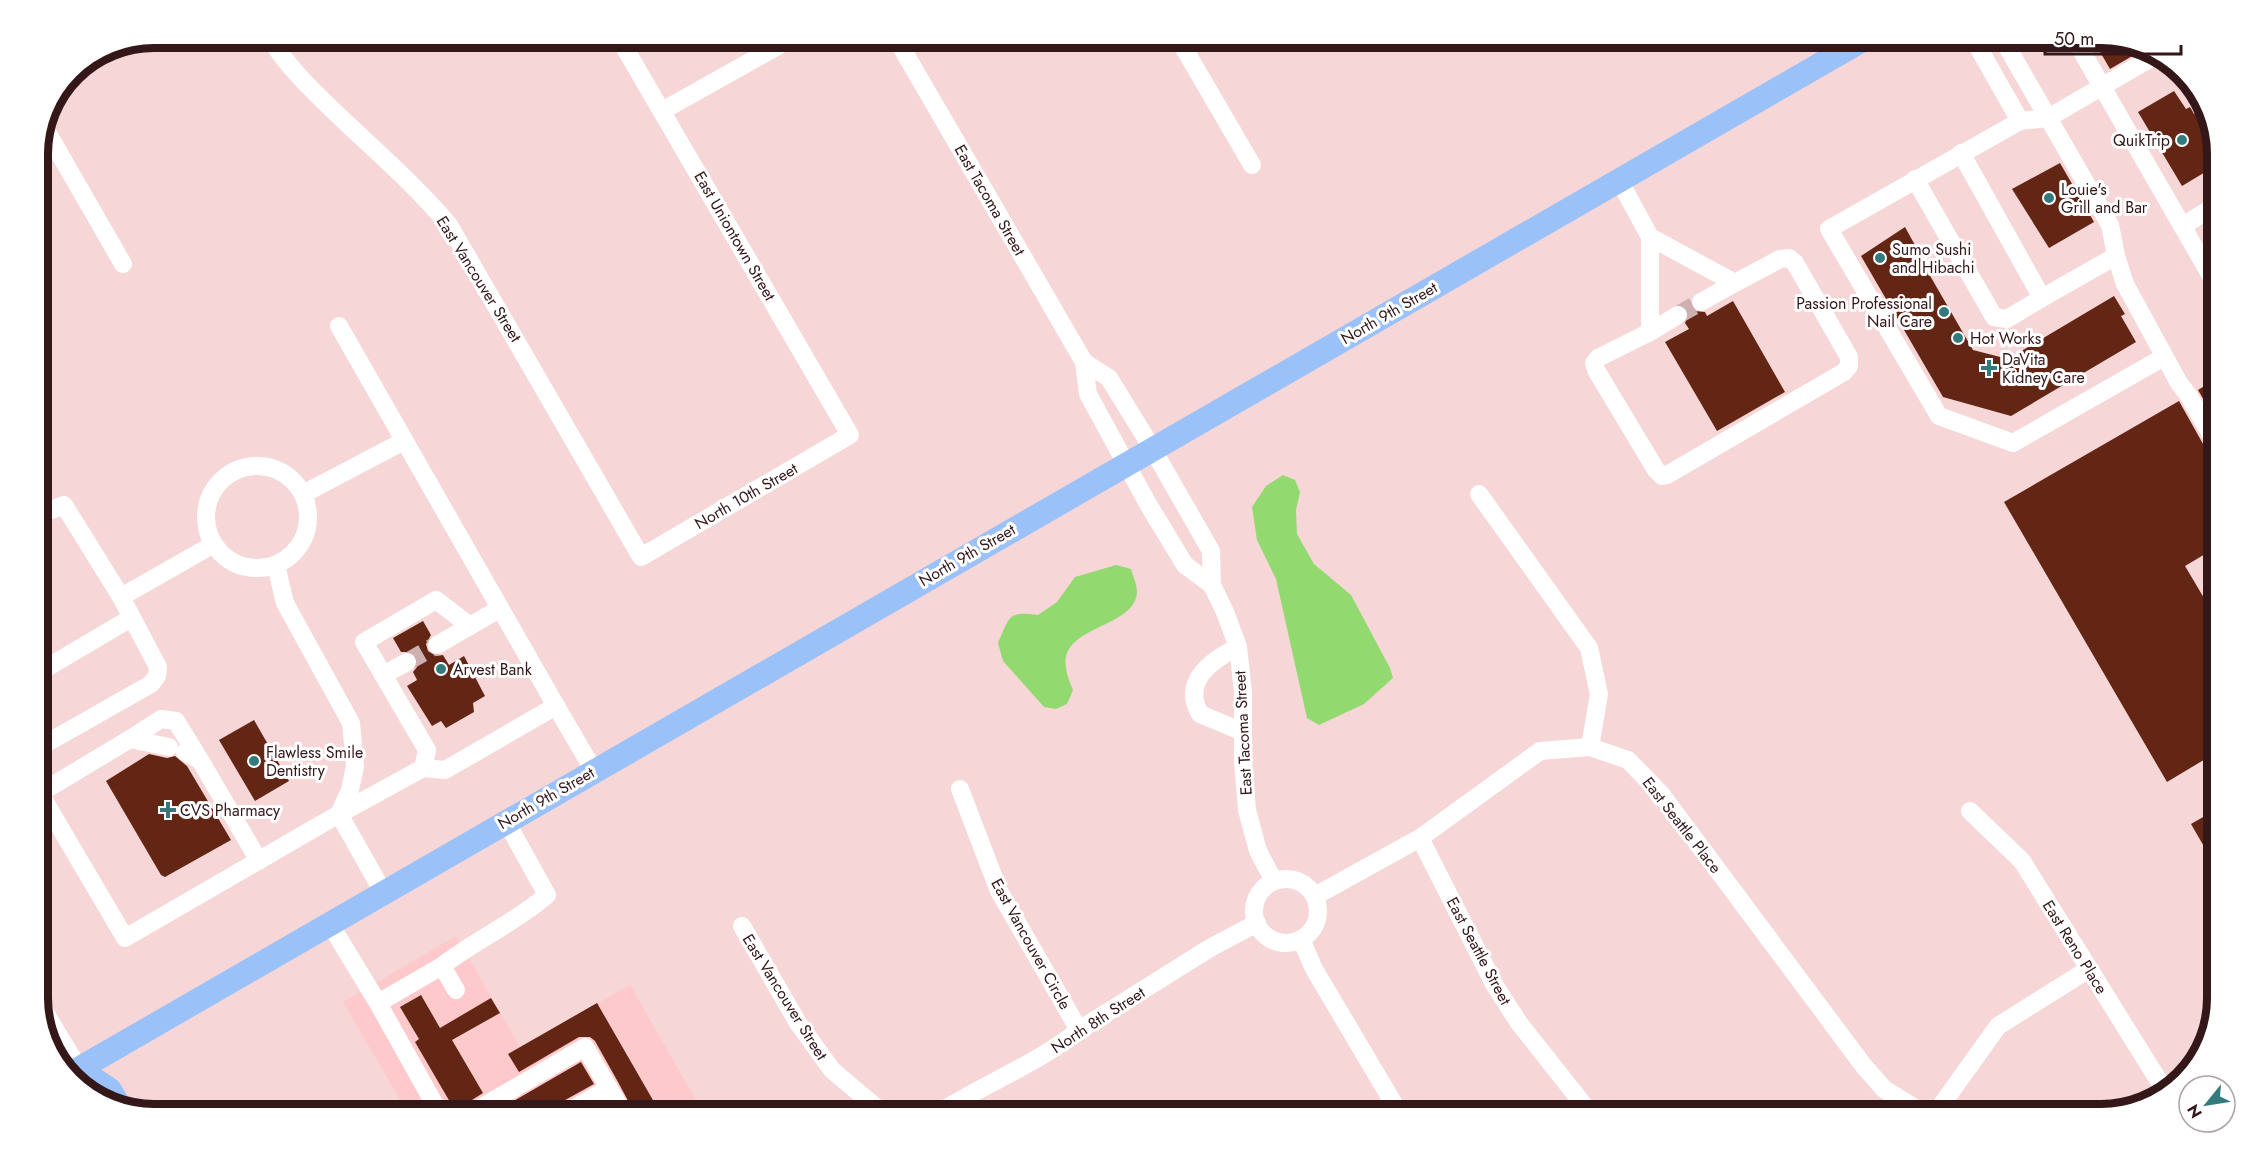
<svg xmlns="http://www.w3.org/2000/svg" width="2255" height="1152" font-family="Jost,sans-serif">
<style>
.built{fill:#fec9cb}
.water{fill:#92da70}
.building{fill:#632514}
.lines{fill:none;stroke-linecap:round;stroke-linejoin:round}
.minor-tunnel{stroke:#cfb0b1;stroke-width:18;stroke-dasharray:18 9;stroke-linecap:butt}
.minor{stroke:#fff;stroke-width:18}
.major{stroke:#9bc2f8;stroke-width:24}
.poi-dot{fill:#327b7c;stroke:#fff;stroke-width:2}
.labels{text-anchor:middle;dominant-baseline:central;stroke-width:6;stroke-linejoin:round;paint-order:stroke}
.poi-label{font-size:16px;fill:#331719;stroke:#fff;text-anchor:start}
.street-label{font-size:16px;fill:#331719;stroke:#fff}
.rim{fill:none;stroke:#331719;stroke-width:8}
</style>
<rect width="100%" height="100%" fill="#f6d6d7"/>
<path class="built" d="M456,936L520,1047L630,985L704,1114H406L408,1113L343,1002Z"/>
<g class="water">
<path d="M1283,475L1295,480L1300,492L1296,510L1297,534L1314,564L1351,595L1390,668L1393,678L1364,704L1319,725L1307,718L1276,579L1257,540L1252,507L1266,486Z"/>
<path d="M1116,565L1131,569C1133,576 1137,585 1137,592C1135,629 1059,625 1066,668C1067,676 1070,683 1073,690L1067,704L1056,709L1044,707L1003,661L998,643C1010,617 1007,611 1038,615L1057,602L1075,577Z"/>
</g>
<g class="building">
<path d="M2092,38H2101L2146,48L2110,69Z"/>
<path d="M2174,91L2186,109L2190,107L2194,114L2197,113L2210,135L2207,137L2212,144L2208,146L2217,165L2182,186L2138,112Z"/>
<path d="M2060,163L2094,222L2049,248L2012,189Z"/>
<path d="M1905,227L1916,247L1914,248L1973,350L2008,359L2114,296L2125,314L2121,316L2136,342L2011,416L1943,397L1861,256Z"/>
<path d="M1733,301L1785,392L1717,431L1665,342L1689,329L1685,323L1689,314L1685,307L1690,304L1695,311L1705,312L1707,316Z"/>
<path d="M2211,382L2217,392V423L2198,390Z"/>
<path d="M2179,401L2207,451L2212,455L2217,456V547L2185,566L2217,620V752L2167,782L2004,502Z"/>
<path d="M423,621L431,635L426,644L428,651L436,656L443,655L449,665L464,656L485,696L473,703L474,712L446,728L441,721L432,726L407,686L417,680L413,672L417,667V657L412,652H401L393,638Z"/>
<path d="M254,720L289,781L255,801L219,740Z"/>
<path d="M149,754L167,758L175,756L187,766L231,840L165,877L161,875L106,781Z"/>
<path d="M2217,809V869L2191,824Z"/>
<path d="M421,995L440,1028L491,998L500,1013L452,1040L483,1093L464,1105L459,1114H457L415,1042L419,1039L400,1007Z"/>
<path d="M597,1003L661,1114H635L618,1082L595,1041L590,1037H579L519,1072L508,1054Z"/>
<path d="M581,1062L594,1084L558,1104L554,1109L553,1114H491Z"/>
<path d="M605,1103L611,1114H586Z"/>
</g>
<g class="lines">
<g class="minor-tunnel">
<path d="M1678,315L1701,302"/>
<path d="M407,662L437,645"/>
</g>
<g class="minor">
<path d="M270,38C288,68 315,93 340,117C377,152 416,186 449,225L641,557L850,435L619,38"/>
<path d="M896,38L1084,362L1088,394L1148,504L1185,565L1212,585"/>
<path d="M1178,38L1252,165"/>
<path d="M1465,38L1468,43"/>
<path d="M1973,38L2020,121"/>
<path d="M2002,38L2110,225L2116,256L2125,284L2179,383L2189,396L2217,445"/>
<path d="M2074,38L2211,276L2217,272"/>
<path d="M2158,54L2048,118L2020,121L1829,229L1939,416L2013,443L2164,357"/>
<path d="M662,111L792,38"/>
<path d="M43,125L123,264"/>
<path d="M1961,153L2042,298L2116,256"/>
<path d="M1915,179L1994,317L2007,319L2042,298"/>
<path d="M1619,180L1650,237V332L1598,358L1594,363L1596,370L1656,470L1662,476L1667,475L1844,372L1849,366V357L1795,263L1789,258L1780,259L1735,283L1650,237"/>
<path d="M2182,226L2217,205"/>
<path d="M1701,302L1735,283"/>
<path d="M339,326L556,706"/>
<path d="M1650,332L1678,315"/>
<path d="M1084,362L1109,378L1152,448L1211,551L1212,585L1225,612L1238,647L1243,692V760L1247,810L1258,851L1274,881"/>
<circle cx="257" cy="517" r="51"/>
<path d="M303,494L404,441"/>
<path d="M1479,494L1589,648L1599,694L1590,747"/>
<path d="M38,515L64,505L121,597L158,667L157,676L151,684L38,748"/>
<path d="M276,565L285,603L351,723L355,766L350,790L339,814"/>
<path d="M121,597L214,544"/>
<path d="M437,645L470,626"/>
<path d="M1238,647C1212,660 1181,681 1200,714L1243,732"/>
<path d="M38,673L131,618"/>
<path d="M383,675L407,662"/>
<path d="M130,739L161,719L176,721L200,760"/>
<path d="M185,752L200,760L259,861"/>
<path d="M423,768L427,750L364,642L436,600L470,626L499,609"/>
<path d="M960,789L999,891L1079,1030"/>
<path d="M38,790L125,938L339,814L383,892"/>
<path d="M40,793L130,739L169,747"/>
<path d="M1970,811L2022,861L2167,1094"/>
<path d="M339,814L423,768L445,770L556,706L594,771"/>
<path d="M1420,838L1494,984L1519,1023L1591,1114"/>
<circle cx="1286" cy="911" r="32"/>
<path d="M1315,896L1420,838L1540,751L1590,747L1628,760L1661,794L1863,1065L1884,1089L1924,1114"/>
<path d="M330,924L378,1003L442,966L456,990"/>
<path d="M742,926L798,1023L832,1070L884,1114"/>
<path d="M1301,939L1314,969L1400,1114"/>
<path d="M442,966C475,940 515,923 547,895L506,821"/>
<path d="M38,1001L79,1069"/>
<path d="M378,1003L440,1114"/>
<path d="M470,1114L585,1047L624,1114"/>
<path d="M564,1114L609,1088"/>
<path d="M937,1114C983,1084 1036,1065 1079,1030L1210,948L1257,923"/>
<path d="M1935,1114L1998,1026L2089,969"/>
</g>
<g class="major">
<path d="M79,1069L110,1090L120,1107"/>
<path d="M70,1074L1866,38"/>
</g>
</g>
<g class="poi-dot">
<circle cx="2182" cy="140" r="6"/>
<circle cx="2049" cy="198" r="6"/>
<circle cx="1880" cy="258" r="6"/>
<circle cx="1944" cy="312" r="6"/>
<circle cx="1958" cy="338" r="6"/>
<path d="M1986 359h6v6h6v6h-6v6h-6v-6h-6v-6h6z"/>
<circle cx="441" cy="669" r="6"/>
<circle cx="254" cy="761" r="6"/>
<path d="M165 801h6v6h6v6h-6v6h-6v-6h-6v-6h6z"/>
</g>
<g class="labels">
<g class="poi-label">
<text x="2170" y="140" text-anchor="end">QuikTrip</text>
<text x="2061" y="189">Louie's<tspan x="2061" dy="18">Grill and Bar</tspan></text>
<text x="1892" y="249">Sumo Sushi<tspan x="1892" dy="18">and Hibachi</tspan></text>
<text x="1932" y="303" text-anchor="end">Passion Professional<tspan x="1932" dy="18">Nail Care</tspan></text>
<text x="1970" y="338">Hot Works</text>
<text x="2002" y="359">DaVita<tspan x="2002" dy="18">Kidney Care</tspan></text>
<text x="453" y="669">Arvest Bank</text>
<text x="266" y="752">Flawless Smile<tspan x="266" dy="18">Dentistry</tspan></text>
<text x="180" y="810">CVS Pharmacy</text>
</g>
<g class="street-label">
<text transform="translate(990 200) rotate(60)">East Tacoma Street</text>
<text transform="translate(735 236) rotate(60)">East Uniontown Street</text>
<text transform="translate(479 279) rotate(58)">East Vancouver Street</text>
<text transform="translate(1389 313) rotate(-30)">North 9th Street</text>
<text transform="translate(746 496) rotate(-30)">North 10th Street</text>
<text transform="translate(967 555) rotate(-30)">North 9th Street</text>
<text transform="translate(1243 733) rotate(-93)">East Tacoma Street</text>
<text transform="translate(546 798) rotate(-30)">North 9th Street</text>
<text transform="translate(1682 825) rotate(52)">East Seattle Place</text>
<text transform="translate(1031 944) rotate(61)">East Vancouver Circle</text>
<text transform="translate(2075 947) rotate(58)">East Reno Place</text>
<text transform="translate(1479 951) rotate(62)">East Seattle Street</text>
<text transform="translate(785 997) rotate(58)">East Vancouver Street</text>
<text transform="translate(1098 1020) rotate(-33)">North 8th Street</text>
</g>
</g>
<path d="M0 0H2255V1152H0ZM154 48H2101A106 106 0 0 1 2207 154V998A106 106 0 0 1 2101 1104H154A106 106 0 0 1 48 998V154A106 106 0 0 1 154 48Z" fill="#fff" fill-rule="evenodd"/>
<path class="rim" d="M154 48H2101A106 106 0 0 1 2207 154V998A106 106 0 0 1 2101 1104H154A106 106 0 0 1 48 998V154A106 106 0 0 1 154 48Z"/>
<g transform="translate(2207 1104) rotate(240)"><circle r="28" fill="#ffffff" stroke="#ada2a3" stroke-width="1.5"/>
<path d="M0-4.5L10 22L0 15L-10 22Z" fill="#327b7c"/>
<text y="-9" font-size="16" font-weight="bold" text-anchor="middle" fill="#331719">N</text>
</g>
<path d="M2045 45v9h136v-9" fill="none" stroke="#331719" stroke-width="3"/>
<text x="2054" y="45" font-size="18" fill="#331719" stroke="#ffffff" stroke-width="4.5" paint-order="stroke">50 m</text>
</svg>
